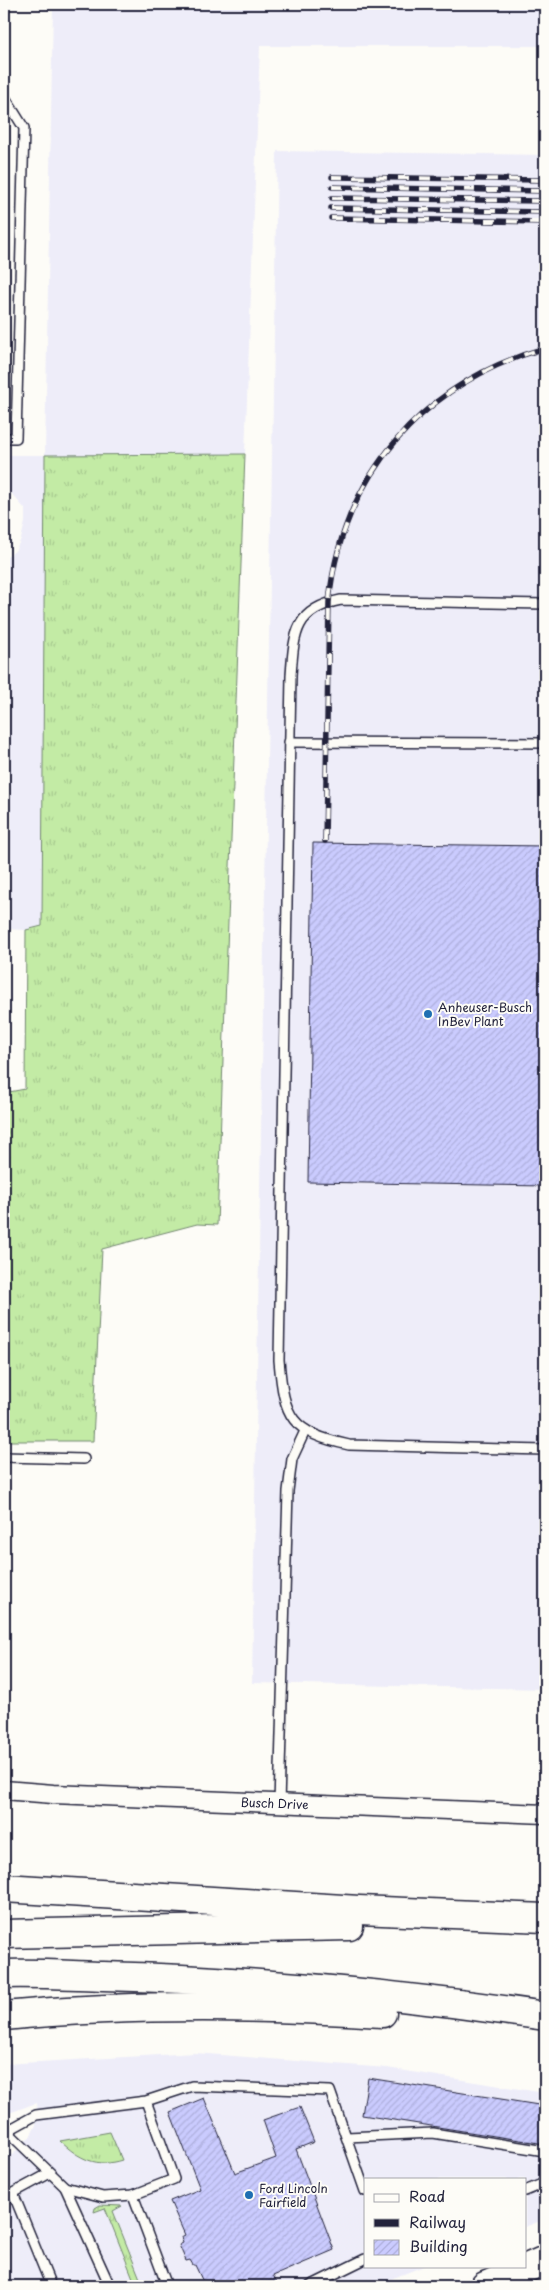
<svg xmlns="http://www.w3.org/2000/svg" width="549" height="2290" font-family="'Playpen Sans',sans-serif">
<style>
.built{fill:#eeedf9}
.grass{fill:url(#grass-tufts);stroke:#728670}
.building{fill:url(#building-hatch);stroke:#22223b}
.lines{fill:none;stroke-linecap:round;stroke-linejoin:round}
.lane-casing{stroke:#22223b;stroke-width:12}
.street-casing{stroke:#22223b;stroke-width:21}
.highway-casing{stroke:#22223b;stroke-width:31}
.lane{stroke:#fdfcf7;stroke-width:9}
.street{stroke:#fdfcf7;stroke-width:18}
.highway{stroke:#fdfcf7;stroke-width:28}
.rail-casing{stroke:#22223b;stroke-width:5.5}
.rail{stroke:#fdfcf7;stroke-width:4;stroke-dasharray:11;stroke-linecap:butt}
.poi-dot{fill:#1f6fb2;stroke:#fdfcf7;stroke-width:2}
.labels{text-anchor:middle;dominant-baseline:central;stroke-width:4;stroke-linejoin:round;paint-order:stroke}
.poi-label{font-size:12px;fill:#22223b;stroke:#fdfcf7;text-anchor:start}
.street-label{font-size:12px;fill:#22223b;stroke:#fdfcf7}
</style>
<defs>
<pattern id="grass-tufts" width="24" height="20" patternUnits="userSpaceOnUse" patternTransform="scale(1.25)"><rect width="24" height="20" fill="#c3eba5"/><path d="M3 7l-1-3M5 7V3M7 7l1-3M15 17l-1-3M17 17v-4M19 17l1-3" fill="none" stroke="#a7c98f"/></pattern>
<pattern id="building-hatch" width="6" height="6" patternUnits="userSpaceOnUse" patternTransform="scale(1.25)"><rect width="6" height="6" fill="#cacbfe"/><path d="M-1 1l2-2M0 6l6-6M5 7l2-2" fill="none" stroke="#adaedb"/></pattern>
</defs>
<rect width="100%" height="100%" fill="#fdfcf7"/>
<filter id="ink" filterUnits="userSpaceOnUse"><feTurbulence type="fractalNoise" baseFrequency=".02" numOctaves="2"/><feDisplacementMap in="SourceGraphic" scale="10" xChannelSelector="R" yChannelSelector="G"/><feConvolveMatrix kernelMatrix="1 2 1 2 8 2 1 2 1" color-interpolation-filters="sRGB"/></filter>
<g filter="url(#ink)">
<g class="built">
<path d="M53,4H545V46H260L245,454L45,456L42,926L26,930L4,929V559L15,551L21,539L25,522V509L4,485V455H45Z"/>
<path d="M277,151L545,155V1689L252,1683Z"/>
<path d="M195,2053L387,2068L545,2093V2219L525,2227V2179H365V2266H424L373,2286H4V2159L12,2155L30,2137L36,2125L37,2111L36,2103L4,2115V2064Z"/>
</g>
<g class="grass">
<path d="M245,454L217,1225L197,1224L102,1249L93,1441H4V1093L25,1089L26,930L42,926L45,455Z"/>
<path d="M110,2132L122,2160C97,2168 79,2159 60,2141Z"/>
<path d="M100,2205L122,2206L113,2211L143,2286H126L135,2283L105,2208L94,2212L95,2208Z"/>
</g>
<g class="building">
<path d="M313,843L545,846V1186L308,1182Z"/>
<path d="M368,2078L545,2106V2144L362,2115Z"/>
<path d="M204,2098L235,2173L276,2158L263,2120L300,2107L314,2142L296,2149L334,2250L273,2276L278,2285L277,2286H205L195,2265H193L190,2260L186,2261L179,2245L183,2243L181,2237L185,2235L170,2201L200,2189L170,2112Z"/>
</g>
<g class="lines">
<g class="lane-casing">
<g id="lane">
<path d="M4,96L24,128L16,438H4"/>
<path d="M545,604L341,600C295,609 294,633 291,675L279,1360C284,1419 291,1432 349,1445L545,1450"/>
<path d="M289,742L545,743"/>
<path d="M4,1457L84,1459"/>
<path d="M279,1804L288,1491L292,1459L305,1431"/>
<path d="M146,2101L36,2115L7,2131L65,2187L103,2197L133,2195L174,2179L146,2101L192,2086L330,2091L365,2191"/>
<path d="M347,2137L433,2133L545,2151"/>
<path d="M50,2173L13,2193L51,2286"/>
<path d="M65,2187L110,2286"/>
<path d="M525,2191L542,2184L545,2179"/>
<path d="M133,2195L167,2286"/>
<path d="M310,2286L365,2259"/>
</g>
</g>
<g class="street-casing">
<g id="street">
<path id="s1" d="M4,1790L53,1794L545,1814"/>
<path d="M4,2133L7,2131"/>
</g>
</g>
<g class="highway-casing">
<g id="highway">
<path d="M4,1888L359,1910L545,1918"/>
<path d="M4,1934L349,1926"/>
<path d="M4,1974C37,1973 70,1975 103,1976C251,1980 399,1994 545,2016"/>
<path d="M4,2016C130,2004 256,2005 382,2013"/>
<path d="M485,2286L545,2260"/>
</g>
</g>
<use href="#lane" class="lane"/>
<use href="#street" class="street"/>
<use href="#highway" class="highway"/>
<g class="rail-casing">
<g id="rail">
<path d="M332,177L545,180"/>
<path d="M332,187L545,191"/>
<path d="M332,198L545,201"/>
<path d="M331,208L545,212"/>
<path d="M331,218L545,222"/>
<path d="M325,841L329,602C341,476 424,382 545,348"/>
</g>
</g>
<use href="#rail" class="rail"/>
</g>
</g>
<g class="poi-dot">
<circle cx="428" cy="1014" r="5"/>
<circle cx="249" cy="2195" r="5"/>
</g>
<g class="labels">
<g class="poi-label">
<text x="438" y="1007">Anheuser-Busch<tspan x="438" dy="14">InBev Plant</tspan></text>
<text x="259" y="2188">Ford Lincoln<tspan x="259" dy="14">Fairfield</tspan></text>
</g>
<g class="street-label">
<text stroke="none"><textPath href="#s1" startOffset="271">Busch Drive</textPath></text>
</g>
</g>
<rect width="549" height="2290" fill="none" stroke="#fdfcf7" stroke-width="20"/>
<rect x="10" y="10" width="529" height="2270" fill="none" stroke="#22223b" stroke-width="2" filter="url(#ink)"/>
<rect x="364" y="2178" width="162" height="90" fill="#fdfcf7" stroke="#a5a5ac"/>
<rect x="374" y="2194" width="25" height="8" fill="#fdfcf7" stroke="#a5a5ac"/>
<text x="409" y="2202" font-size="15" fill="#22223b">Road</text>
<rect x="374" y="2219" width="25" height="8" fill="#22223b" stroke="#a5a5ac"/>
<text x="409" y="2228" font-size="15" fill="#22223b">Railway</text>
<rect x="374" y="2240" width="25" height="15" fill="url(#building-hatch)" stroke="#a5a5ac"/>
<text x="409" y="2252" font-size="15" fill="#22223b">Building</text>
</svg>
